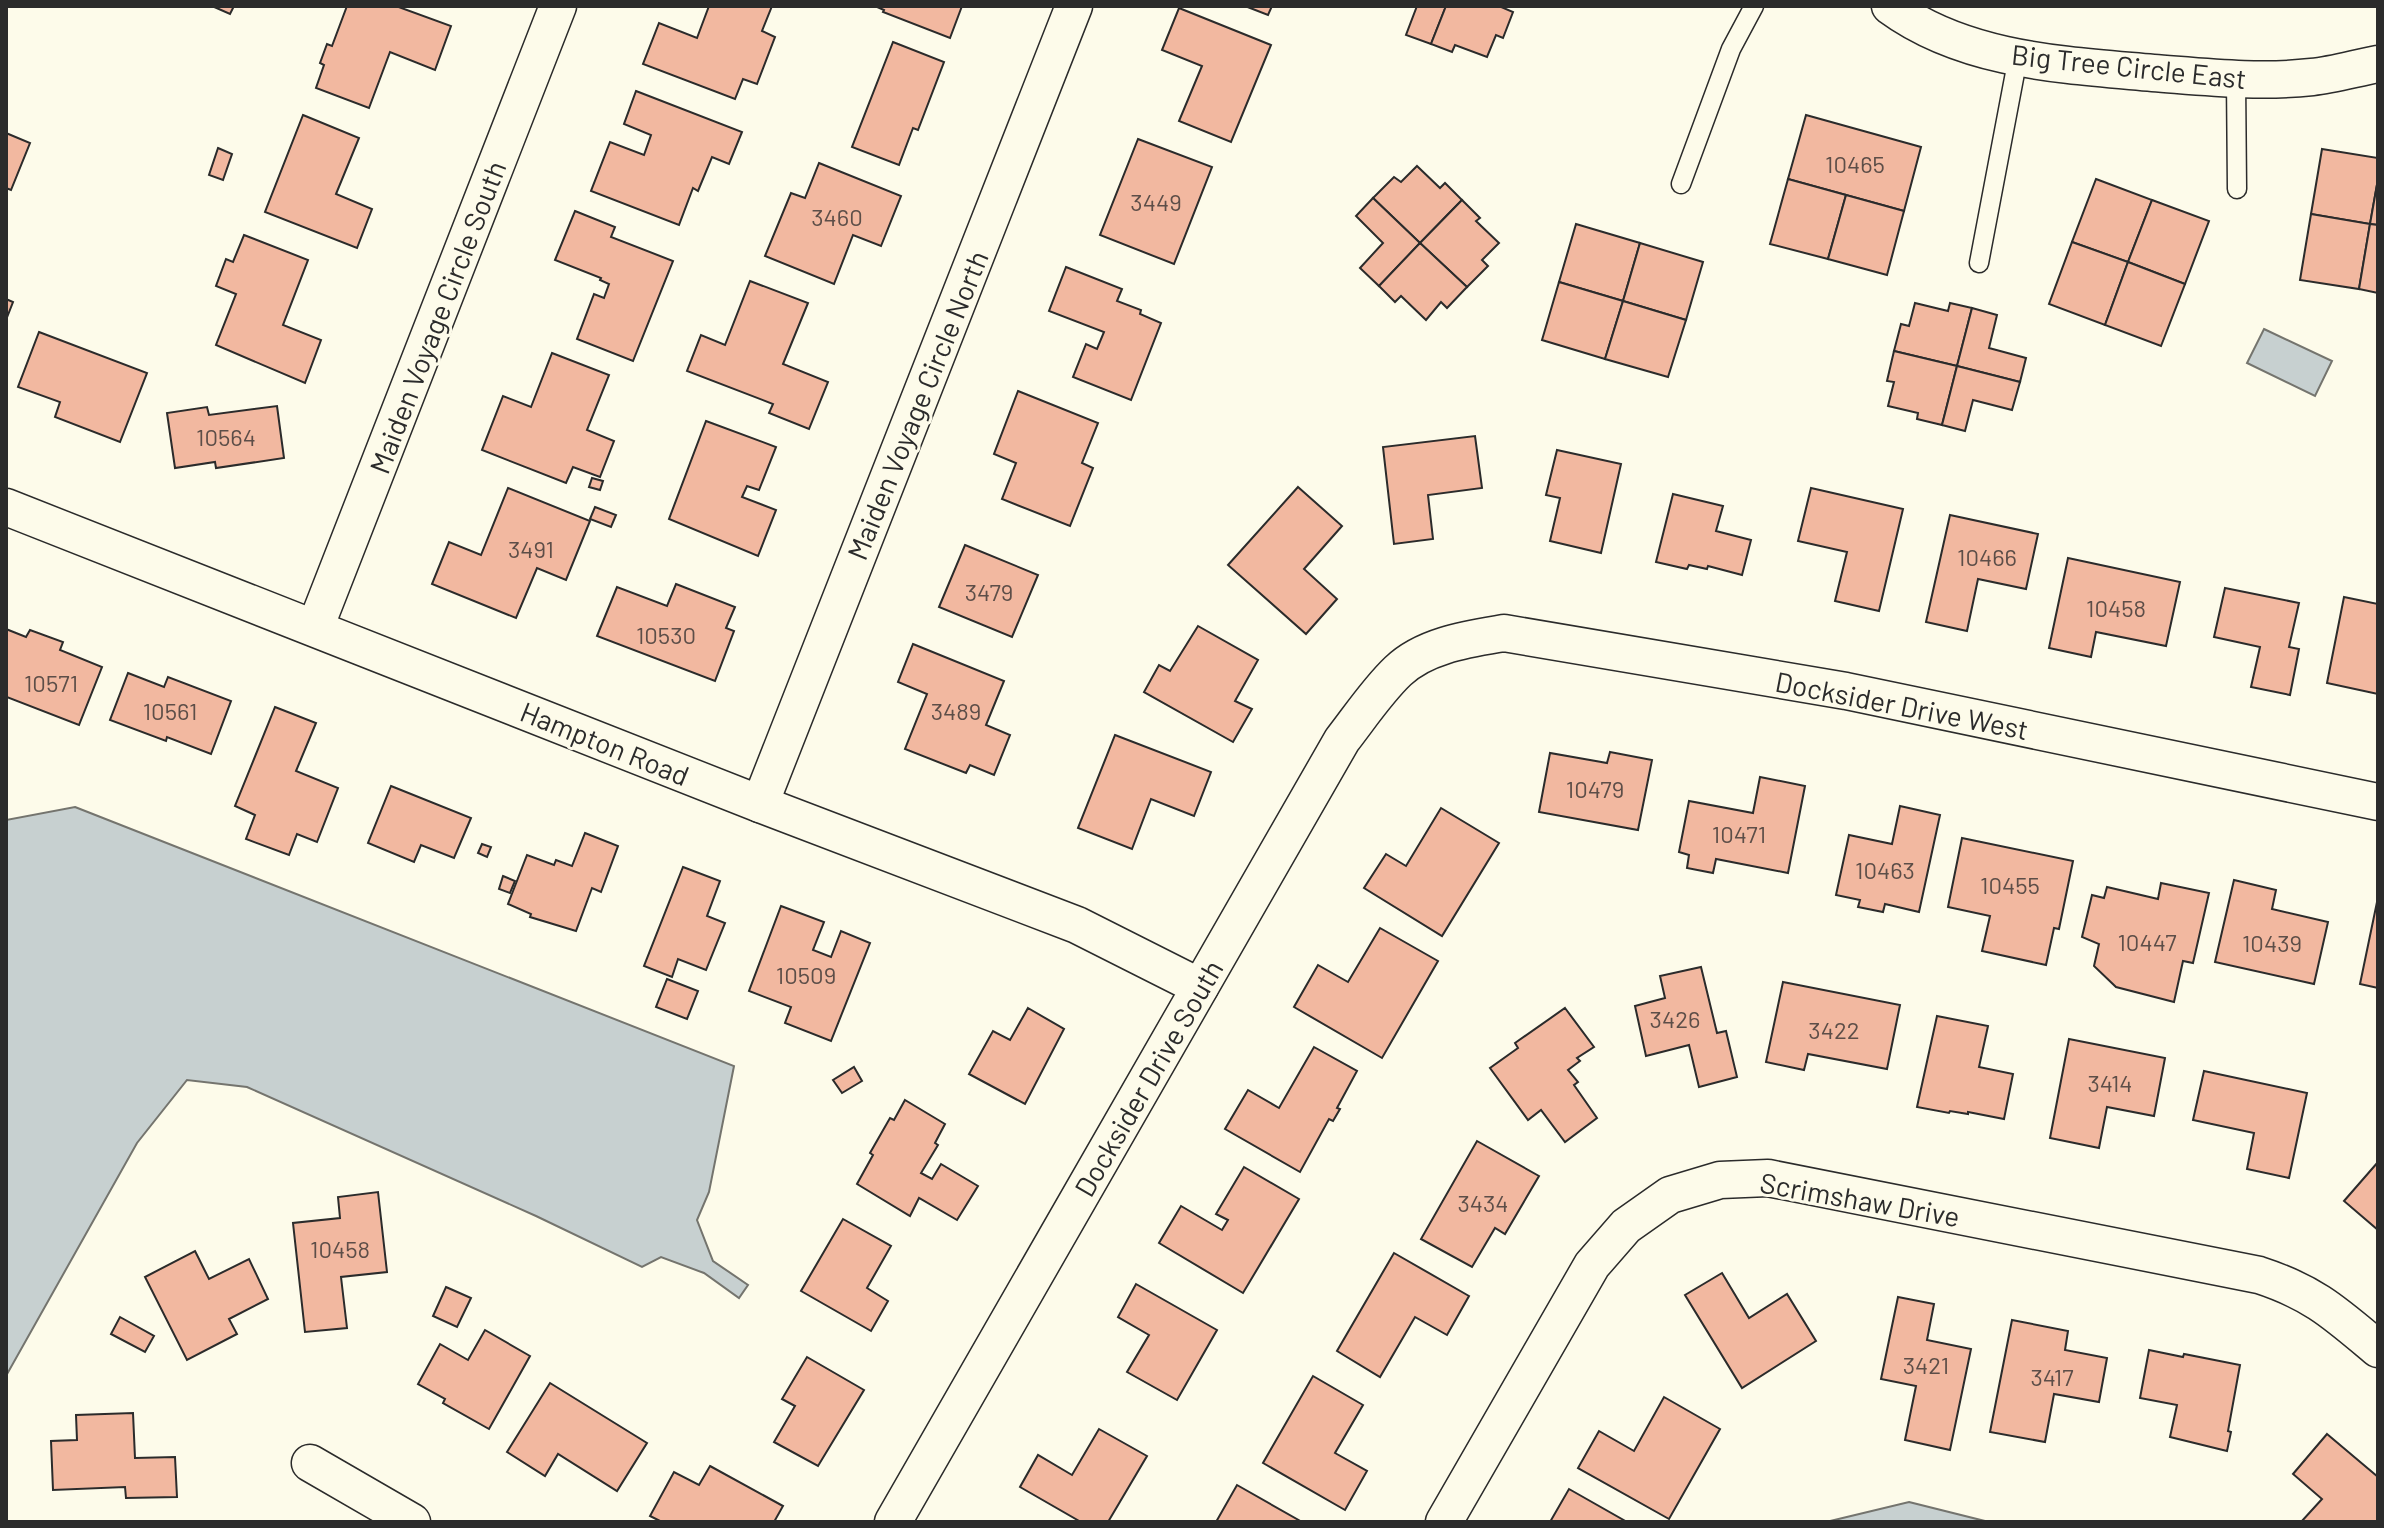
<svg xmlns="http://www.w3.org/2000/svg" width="2384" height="1528" font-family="Barlow,sans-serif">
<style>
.water{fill:#c7d0d0;stroke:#74746e;stroke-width:2}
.building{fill:#f2b8a0;stroke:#2b2b2b;stroke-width:2}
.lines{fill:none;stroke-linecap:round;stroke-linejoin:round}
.lane-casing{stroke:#2b2b2b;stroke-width:21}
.street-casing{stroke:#2b2b2b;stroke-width:39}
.lane{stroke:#fdfbea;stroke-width:18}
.street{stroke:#fdfbea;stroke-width:36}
.labels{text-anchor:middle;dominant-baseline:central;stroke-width:6;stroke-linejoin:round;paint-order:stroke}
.number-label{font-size:24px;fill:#5d4e48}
.street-label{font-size:28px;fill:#2b2b2b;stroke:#fdfbea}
</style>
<rect width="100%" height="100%" fill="#fdfbea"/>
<g class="water">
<path d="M2264,329L2332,361L2315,396L2247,363Z"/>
<path d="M75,807L734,1066L709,1192L697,1220L713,1261L748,1285L739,1298L704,1273L661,1257L642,1267L536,1216L247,1087L187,1080L137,1143L6,1376V820Z"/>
<path d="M1909,1502L1989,1522H1826Z"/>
</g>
<g class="building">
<path d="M212,6H234L230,14Z"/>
<path d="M347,6H396L451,26L435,70L390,52L369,108L316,88L324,65L320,63L327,44L332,46Z"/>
<path d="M709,6H772L762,31L775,37L757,84L743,79L735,99L643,64L659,23L697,38Z"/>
<path d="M875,6H962L950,38L883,12L884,10Z"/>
<path d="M1245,6H1272L1268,15Z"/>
<path d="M1417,6H1446L1431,44L1406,35Z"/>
<path d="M1446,6H1499L1513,12L1503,38L1496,35L1487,57L1455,45L1452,52L1431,44Z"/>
<path d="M1179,8L1271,45L1231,142L1179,121L1202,66L1162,50Z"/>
<path d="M893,42L944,62L918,130L913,128L899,165L852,147Z"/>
<path d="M636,91L742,132L729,164L712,157L698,191L693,188L679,225L591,191L610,142L644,155L651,135L624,124Z"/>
<path d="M303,115L359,138L336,194L372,209L357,248L265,212Z"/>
<path d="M1806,115L1921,147L1904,211L1788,179Z"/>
<path d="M6,133L30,143L11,190L6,188Z"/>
<path d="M1138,139L1212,167L1174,264L1100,235Z"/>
<path d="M218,148L232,154L223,180L209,175Z"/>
<path d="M2322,149L2378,158V179L2370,224L2311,214Z"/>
<path d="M819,163L901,196L881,246L853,235L834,284L765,256L791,193L805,198Z"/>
<path d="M1417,166L1440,188L1445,183L1462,200L1420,243L1373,198L1394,177L1401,182Z"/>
<path d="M1788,179L1846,195L1828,259L1770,244Z"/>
<path d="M2096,179L2152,200L2128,262L2072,242Z"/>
<path d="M2378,179V225L2370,224Z"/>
<path d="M1846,195L1904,211L1887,275L1828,259Z"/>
<path d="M1373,198L1420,243L1379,286L1360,268L1383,243L1356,216Z"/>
<path d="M1462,200L1480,218L1476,221L1499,243L1482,260L1488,266L1467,287L1420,243Z"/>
<path d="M2152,200L2209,221L2185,284L2128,262Z"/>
<path d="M575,211L615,227L611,237L673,261L633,361L577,339L594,294L604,298L609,284L600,280L601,278L555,260Z"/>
<path d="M2311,214L2370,224L2359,289L2300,280Z"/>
<path d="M1576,224L1640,243L1623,301L1559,282Z"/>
<path d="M2370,224L2378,225V293L2359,289Z"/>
<path d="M244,235L308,260L283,325L321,340L305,383L216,345L236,294L216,286L226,259L233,262Z"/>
<path d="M2072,242L2128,262L2105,325L2049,304Z"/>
<path d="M1420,243L1467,287L1447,308L1441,302L1426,320L1401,296L1395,302L1379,286Z"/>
<path d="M1640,243L1703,262L1686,320L1623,301Z"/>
<path d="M2128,262L2185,284L2161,346L2105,325Z"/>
<path d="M1066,267L1122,289L1117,301L1141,310L1140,314L1161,323L1131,400L1073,377L1086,344L1097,349L1104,332L1049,311Z"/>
<path d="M750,281L808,303L783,364L828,382L809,429L769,413L773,404L687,371L701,335L725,345Z"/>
<path d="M1559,282L1623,301L1605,359L1542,340Z"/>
<path d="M6,299L13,302L6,320Z"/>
<path d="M1623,301L1686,320L1668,377L1605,359Z"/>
<path d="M1915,303L1948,311L1950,303L1972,308L1957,366L1894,351L1901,324L1909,326Z"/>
<path d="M1972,308L1997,315L1989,348L2026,358L2020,382L1957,366Z"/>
<path d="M39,332L147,373L120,442L55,417L60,402L18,387Z"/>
<path d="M1894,351L1957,366L1942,425L1917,419L1918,413L1888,406L1894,382L1887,381Z"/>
<path d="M552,353L609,375L587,430L614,441L600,477L573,467L566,483L482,450L503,396L531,407Z"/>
<path d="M1957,366L2020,382L2012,410L1973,400L1965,431L1942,425Z"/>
<path d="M1018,391L1098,423L1082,463L1093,468L1070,526L1002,499L1016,463L994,454Z"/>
<path d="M277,406L284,458L216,468L215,462L175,468L167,413L207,407L209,415Z"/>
<path d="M706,421L776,447L759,490L747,486L742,497L776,510L758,556L669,519Z"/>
<path d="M1475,436L1482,488L1428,495L1433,539L1394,544L1383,447Z"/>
<path d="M1557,450L1621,464L1601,553L1550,541L1560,498L1546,495Z"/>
<path d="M592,478L603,481L600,490L589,487Z"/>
<path d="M1298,487L1342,526L1304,569L1337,599L1306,634L1228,565Z"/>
<path d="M508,488L590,521L566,580L537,568L516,618L432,584L449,542L481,555Z"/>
<path d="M1811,488L1903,509L1879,611L1835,601L1847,552L1798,541Z"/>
<path d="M1673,494L1723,506L1716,531L1751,540L1742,575L1708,566L1707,569L1689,565L1687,569L1656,562Z"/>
<path d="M595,507L616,515L611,527L590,519Z"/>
<path d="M1950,515L2038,534L2026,589L1978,579L1967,631L1926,622Z"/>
<path d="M965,545L1038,575L1012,637L939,607Z"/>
<path d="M2068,558L2180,582L2166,646L2096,632L2091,657L2049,648Z"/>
<path d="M676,584L735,607L726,628L734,631L715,681L597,636L617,587L667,606Z"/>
<path d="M2225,588L2299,603L2289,647L2299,649L2290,695L2251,687L2260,647L2214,637Z"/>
<path d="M2344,597L2378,604V694L2327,683Z"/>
<path d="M1198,626L1258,660L1235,701L1252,709L1233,742L1144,692L1159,665L1170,671Z"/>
<path d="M6,629L26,637L30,630L63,642L60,650L102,667L79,725L7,697L6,701Z"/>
<path d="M913,644L1004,681L986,725L1010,735L994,775L970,765L966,773L905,749L927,694L898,682Z"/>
<path d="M128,673L164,687L168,677L231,701L211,754L167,737L166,741L110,720Z"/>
<path d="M275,707L316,723L296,771L338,788L317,842L297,834L289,855L246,839L255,815L235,806Z"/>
<path d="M1115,735L1211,772L1194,816L1151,799L1132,849L1078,828Z"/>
<path d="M1610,752L1652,760L1638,830L1539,812L1550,753L1607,763Z"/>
<path d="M1760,777L1805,786L1788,873L1716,859L1713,873L1687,868L1689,855L1679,852L1689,801L1753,813Z"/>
<path d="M391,786L471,818L454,858L421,845L414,862L368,843Z"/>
<path d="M1900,806L1940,815L1919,912L1885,904L1883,912L1858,907L1860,900L1836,895L1849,835L1892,844Z"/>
<path d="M1441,808L1499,843L1442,936L1364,888L1386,854L1406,866Z"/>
<path d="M585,833L618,846L601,892L592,888L576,931L530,917L531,914L508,904L527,855L554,865L556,860L572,866Z"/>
<path d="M1962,838L2073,861L2059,929L2054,928L2046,965L1982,951L1990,916L1948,907Z"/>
<path d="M482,844L491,847L487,857L478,853Z"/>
<path d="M683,867L720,881L707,916L725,923L706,970L678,959L672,977L644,966Z"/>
<path d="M503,876L515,881L510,893L499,889Z"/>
<path d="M2234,880L2276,890L2272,909L2328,922L2314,984L2215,962Z"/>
<path d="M2161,883L2209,893L2193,963L2183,961L2174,1002L2116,987L2094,966L2099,944L2082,937L2092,895L2104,898L2107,887L2158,899Z"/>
<path d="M2377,902H2378V988L2360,984Z"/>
<path d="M781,906L824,922L813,950L831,957L841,931L870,943L831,1041L785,1023L791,1007L749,991Z"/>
<path d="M1380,928L1438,961L1382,1058L1294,1007L1318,965L1348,982Z"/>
<path d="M1701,967L1717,1033L1726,1031L1737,1077L1699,1087L1689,1045L1646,1056L1635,1006L1665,998L1660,976Z"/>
<path d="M667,979L698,991L687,1019L656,1007Z"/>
<path d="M1783,982L1900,1005L1887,1069L1808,1054L1804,1070L1766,1062Z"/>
<path d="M1028,1008L1064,1029L1025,1104L969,1074L993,1031L1010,1040Z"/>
<path d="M1565,1008L1594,1047L1577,1058L1580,1061L1568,1070L1578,1082L1574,1085L1597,1118L1565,1142L1541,1110L1528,1120L1490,1068L1518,1048L1515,1043Z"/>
<path d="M1937,1016L1988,1026L1979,1067L2013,1074L2004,1119L1968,1112V1114L1950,1111L1949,1113L1917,1107Z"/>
<path d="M2069,1039L2165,1058L2154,1116L2107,1107L2099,1148L2050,1138Z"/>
<path d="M1314,1047L1357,1071L1337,1108L1340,1109L1333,1121L1329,1119L1300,1172L1225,1129L1248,1090L1279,1108Z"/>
<path d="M854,1067L862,1081L842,1093L833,1080Z"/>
<path d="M2204,1071L2307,1093L2289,1178L2247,1169L2254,1133L2193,1120Z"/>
<path d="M905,1100L945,1124L935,1143L938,1145L921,1173L932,1179L941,1164L978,1186L957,1220L919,1198L910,1216L857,1184L873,1155L870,1153L890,1118L894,1120Z"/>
<path d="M1477,1141L1539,1176L1505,1234L1495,1228L1472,1267L1421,1239Z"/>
<path d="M2378,1162V1230L2344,1201Z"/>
<path d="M1244,1167L1299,1199L1243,1293L1159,1243L1181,1206L1222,1230L1228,1220L1216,1214Z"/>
<path d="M378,1192L387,1272L341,1277L347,1328L305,1332L293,1223L340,1218L338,1197Z"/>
<path d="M843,1219L891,1246L867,1288L888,1301L871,1331L801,1291Z"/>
<path d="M195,1251L209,1279L249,1259L268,1299L229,1319L237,1334L187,1360L145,1277Z"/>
<path d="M1394,1253L1469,1296L1447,1335L1415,1317L1380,1377L1337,1351Z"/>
<path d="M1722,1273L1749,1318L1787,1294L1816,1341L1742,1388L1685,1295Z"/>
<path d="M1136,1284L1217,1330L1177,1400L1127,1372L1149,1335L1118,1317Z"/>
<path d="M446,1287L471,1298L457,1327L433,1316Z"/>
<path d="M1898,1297L1934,1304L1927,1340L1971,1349L1950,1450L1905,1440L1916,1386L1881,1379Z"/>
<path d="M120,1317L154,1336L145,1352L111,1334Z"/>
<path d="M2012,1320L2068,1331L2065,1350L2107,1358L2099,1402L2054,1394L2045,1442L1990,1432Z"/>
<path d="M485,1330L530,1356L489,1429L443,1403L445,1399L418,1384L440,1344L468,1360Z"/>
<path d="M2149,1350L2183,1357L2184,1354L2240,1365L2228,1431L2231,1432L2227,1451L2170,1437L2177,1405L2140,1398Z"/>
<path d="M807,1357L864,1390L818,1466L774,1442L795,1406L782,1399Z"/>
<path d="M1313,1376L1363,1405L1335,1453L1367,1471L1345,1510L1263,1463Z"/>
<path d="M550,1383L647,1443L617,1491L558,1454L545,1476L507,1452Z"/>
<path d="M1664,1397L1720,1429L1669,1519L1578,1468L1599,1431L1634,1451Z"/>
<path d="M133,1413L135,1458L175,1457L177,1497L126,1498L125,1487L53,1490L51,1441L77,1440L76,1415Z"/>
<path d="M1099,1429L1147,1456L1108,1522H1081L1020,1487L1038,1455L1072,1475Z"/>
<path d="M2327,1434L2378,1477V1522H2301L2322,1499L2293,1474Z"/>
<path d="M710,1466L783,1506L774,1522H662L650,1516L674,1472L699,1485Z"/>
<path d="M1237,1485L1302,1522H1216Z"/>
<path d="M1569,1489L1627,1522H1550Z"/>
</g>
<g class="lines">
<g class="lane-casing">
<g id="lane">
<path d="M2236,79L2237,189"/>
<path d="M1681,184L1731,49L1754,6"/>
<path d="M1979,263L2018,57"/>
</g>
</g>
<g class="street-casing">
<g id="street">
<path d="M1890,6C1965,61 2064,65 2153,73C2206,77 2259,83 2312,77C2334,75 2356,68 2378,64"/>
<path d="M6,507L760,804L1077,925L1200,987"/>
<path d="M315,628L558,6"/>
<path d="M760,804L1074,6"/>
<path d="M310,1463L412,1522"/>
<path d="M893,1522L1342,740C1360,717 1377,691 1398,671C1425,645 1469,639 1504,633L1846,691L2378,802"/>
<path d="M1444,1522L1592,1265L1626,1226L1670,1195L1720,1180L1768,1178L2259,1275C2314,1293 2335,1313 2378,1349"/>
</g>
</g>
<use href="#lane" class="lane"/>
<use href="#street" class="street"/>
</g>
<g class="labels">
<g class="number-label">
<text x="1855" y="163">10465</text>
<text x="1156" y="201">3449</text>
<text x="837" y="216">3460</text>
<text x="226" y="436">10564</text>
<text x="531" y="548">3491</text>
<text x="1987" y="556">10466</text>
<text x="989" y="591">3479</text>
<text x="2116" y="607">10458</text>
<text x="666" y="634">10530</text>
<text x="51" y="682">10571</text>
<text x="170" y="710">10561</text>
<text x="956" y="710">3489</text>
<text x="1595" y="788">10479</text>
<text x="1739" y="833">10471</text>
<text x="1885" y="869">10463</text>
<text x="2010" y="884">10455</text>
<text x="2147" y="941">10447</text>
<text x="2272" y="942">10439</text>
<text x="806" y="974">10509</text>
<text x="1675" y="1018">3426</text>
<text x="1834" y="1029">3422</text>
<text x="2110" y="1082">3414</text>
<text x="1483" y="1202">3434</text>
<text x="340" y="1248">10458</text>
<text x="1926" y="1364">3421</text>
<text x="2052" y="1376">3417</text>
</g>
<g class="street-label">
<text transform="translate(2129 66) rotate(6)">Big Tree Circle East</text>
<text transform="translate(437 317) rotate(-69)">Maiden Voyage Circle South</text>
<text transform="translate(917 405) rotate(-68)">Maiden Voyage Circle North</text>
<text transform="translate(1902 705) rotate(11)">Docksider Drive West</text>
<text transform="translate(605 743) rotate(22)">Hampton Road</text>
<text transform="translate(1148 1078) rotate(-60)">Docksider Drive South</text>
<text transform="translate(1860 1199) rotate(10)">Scrimshaw Drive</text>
</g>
</g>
<rect width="2384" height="1528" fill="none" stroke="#2b2b2b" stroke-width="16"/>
</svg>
